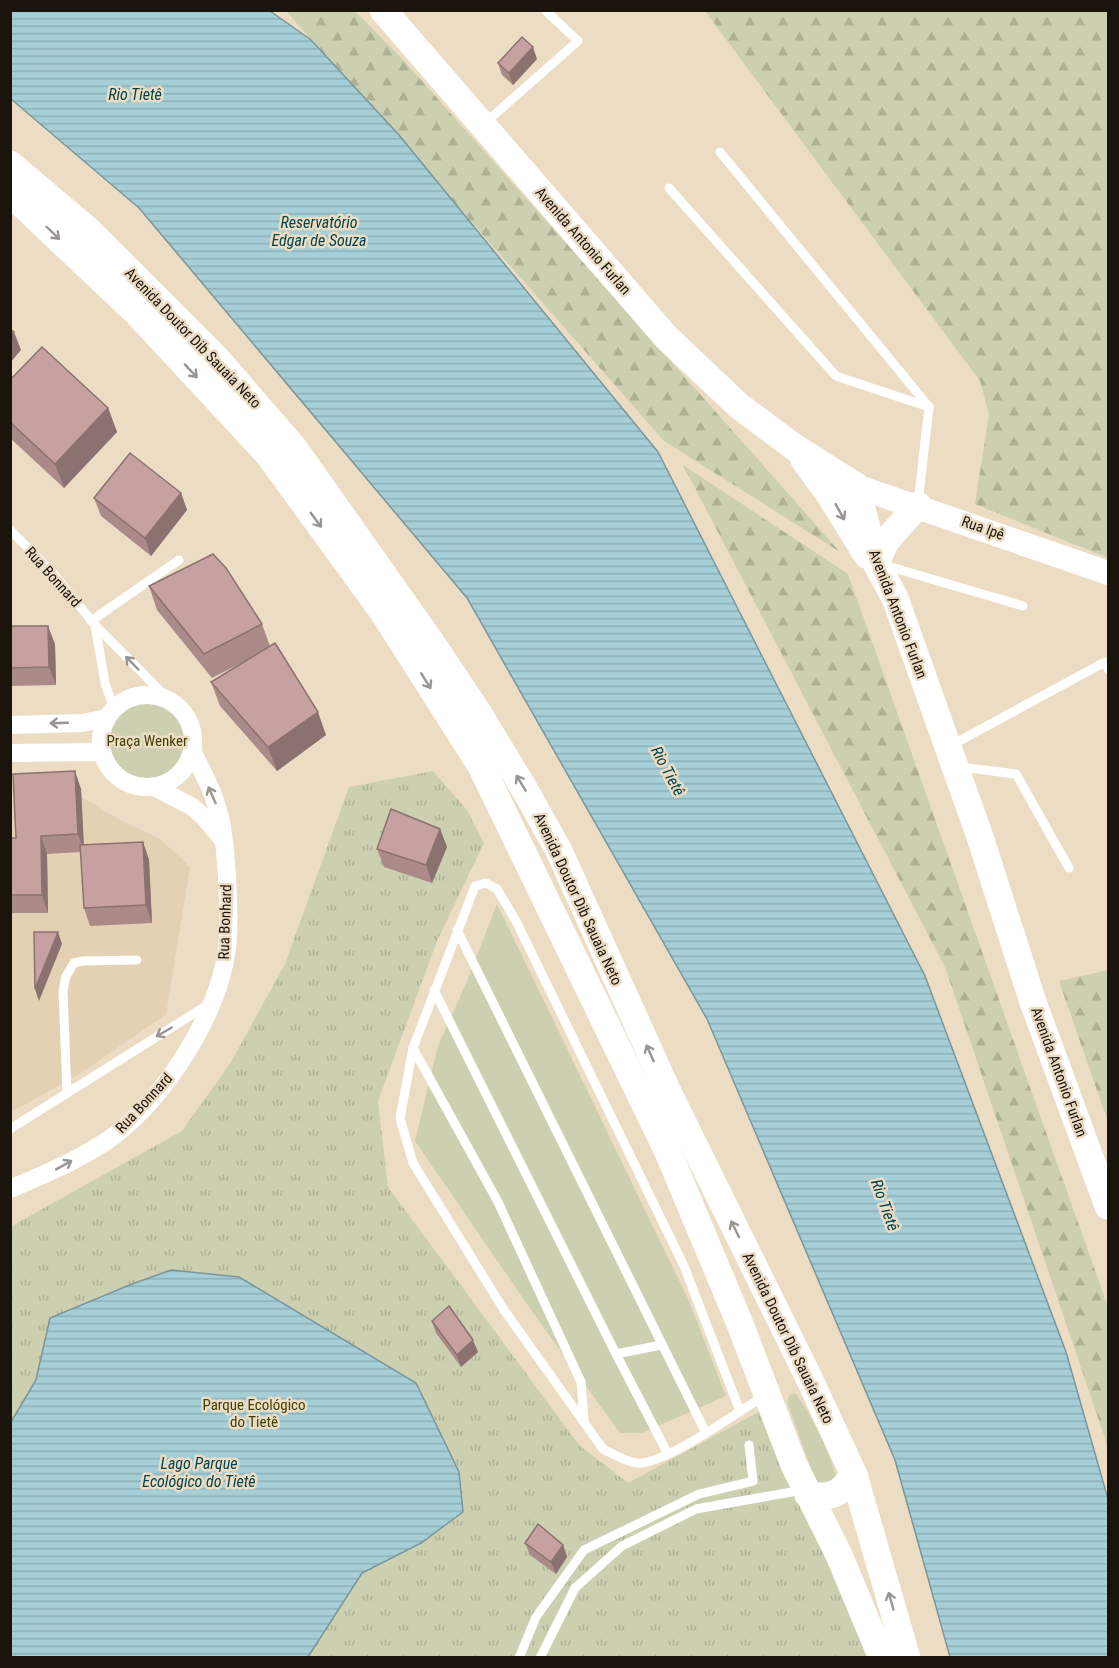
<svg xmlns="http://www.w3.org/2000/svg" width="1119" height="1668" font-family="'Roboto Condensed',sans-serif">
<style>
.built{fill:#e4d0b2}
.green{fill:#cccfb0}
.forest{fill:url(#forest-firs)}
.park{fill:url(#park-tufts)}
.water{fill:url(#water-rules);stroke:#7b969a;stroke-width:1.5}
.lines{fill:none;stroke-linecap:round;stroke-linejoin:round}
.service{stroke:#fff;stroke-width:9}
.minor{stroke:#fff;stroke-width:18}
.tertiary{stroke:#fff;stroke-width:24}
.secondary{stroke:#fff;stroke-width:27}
.wall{fill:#ab8a8a}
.shaded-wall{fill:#8b7170}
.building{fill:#c7a1a0;stroke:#8b7170;stroke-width:1.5}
.oneway{stroke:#989592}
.labels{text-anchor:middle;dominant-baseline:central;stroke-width:5;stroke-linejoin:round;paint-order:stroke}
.street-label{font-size:15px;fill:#1a140c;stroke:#ecdcc4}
.park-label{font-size:15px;fill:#3e4006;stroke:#ecdcc4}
.water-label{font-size:16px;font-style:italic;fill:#02434d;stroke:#ecdcc4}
</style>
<defs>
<pattern id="forest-firs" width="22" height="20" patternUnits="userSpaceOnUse" patternTransform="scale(1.5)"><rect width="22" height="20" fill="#cccfb0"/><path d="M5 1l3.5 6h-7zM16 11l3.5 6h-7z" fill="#afb196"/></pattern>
<pattern id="park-tufts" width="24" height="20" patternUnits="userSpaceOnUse" patternTransform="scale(1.5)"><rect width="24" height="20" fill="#cccfb0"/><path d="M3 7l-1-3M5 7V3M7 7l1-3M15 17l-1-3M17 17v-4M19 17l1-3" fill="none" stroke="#afb196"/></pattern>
<pattern id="water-rules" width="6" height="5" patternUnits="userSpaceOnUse" patternTransform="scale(1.5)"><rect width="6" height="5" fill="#a5ced7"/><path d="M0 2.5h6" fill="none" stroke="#8db0b7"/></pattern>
</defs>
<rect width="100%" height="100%" fill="#ecdcc4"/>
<path class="built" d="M11,777H48L120,820L160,839L190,867L166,1014L81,1073L11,1112Z"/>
<g class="green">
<circle cx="148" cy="741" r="39"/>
<path d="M497,904L689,1301L726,1396L642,1433H620L538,1320L415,1141L438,1046L468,979Z"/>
<path d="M795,1393C815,1420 829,1451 838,1483L817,1485L787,1402L789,1396Z"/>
</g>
<g class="forest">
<path d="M286,11H355L406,63L840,552L664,441Z"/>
<path d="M705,11H1108V558L975,504L989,414L980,381Z"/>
<path d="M683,465L848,574L1108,1307V1447L945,967Z"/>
<path d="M1108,970V1122L1059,981Z"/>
</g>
<path class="park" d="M433,771L467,810L484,843L437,941L378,1101L388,1187L579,1445L628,1483L764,1409L867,1657H11L10,1227L182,1131L231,1062L285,964L349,787Z"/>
<g class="water">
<path d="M11,10L270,11L311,40L399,135L658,452L925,976L1066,1352L1108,1499V1657H950L895,1460L707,1019L467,598L139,208L11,99Z"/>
<path d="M171,1270L239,1277L416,1383L459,1472L463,1512L421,1543L362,1573L308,1657H11V1422L36,1380L50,1318L132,1284Z"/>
</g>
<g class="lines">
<g class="service">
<path d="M484,124L578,41L545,10"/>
<path d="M720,152L929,407L918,503"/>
<path d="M669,188L836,376L929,407"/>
<path d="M10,530L53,573L95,625L169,700"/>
<path d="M884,565L1023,606"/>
<path d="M91,621L179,560"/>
<path d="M95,625L105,683L114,709"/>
<path d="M950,746L1105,662L1108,669"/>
<path d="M960,767L1016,774L1069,868"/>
<path d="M457,930L706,1433"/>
<path d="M434,990L616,1354L668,1454"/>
<path d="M413,1048L498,1202L581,1382L584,1420"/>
<path d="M67,1093L63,991L66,976L74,963L83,961L137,960"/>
<path d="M10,1129L209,1004"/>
<path d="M616,1354L661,1345"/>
<path d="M740,1411L684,1266L516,921L497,889L486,883L475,886L413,1048L400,1118L413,1163L504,1310L603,1449C613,1454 626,1462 638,1463C666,1464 738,1412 764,1396"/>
<path d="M519,1658L536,1617L584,1550L699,1494L753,1481L749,1445"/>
<path d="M540,1658L575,1588L622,1546L696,1509L803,1490"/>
</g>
<g class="minor">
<circle cx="147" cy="741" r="46"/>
<path d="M10,725L82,723L107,718"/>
<path d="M10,753L102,752"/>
<path d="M154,787L191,806L204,817L223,840"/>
<path d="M10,1189C45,1174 84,1158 115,1135C167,1094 219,1014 227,948C230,924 228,900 227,876C225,851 224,827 216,804C211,786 200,768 192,750"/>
</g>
<path class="tertiary" d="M856,486L1108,573"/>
<g class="secondary">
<path d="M383,10L666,337L739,406L794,447L856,486L876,563L895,598L980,837L1033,1002L1108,1206"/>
<path d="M10,164L88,230L217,359L294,448L431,642L479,714L525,790L559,851L668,1092L809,1378L854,1475L907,1658"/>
<path d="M10,193L138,314L268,454L383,612L481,766L668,1152L740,1324L794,1465L839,1555L882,1658"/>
<path d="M804,460L829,494L867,555"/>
<path d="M876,563L886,541L918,505"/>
<path d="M808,1495C833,1498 839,1495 854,1475"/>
</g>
</g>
<g class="wall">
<path d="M537,59L513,85L502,75L498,63Z"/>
<path d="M10,380L108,408L117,432L64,488L10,438Z"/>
<path d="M181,493L187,510L151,556L101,516L94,498Z"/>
<path d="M149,586L262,624L270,646L326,735L277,771L220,706L211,682L255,656L212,678L157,610Z"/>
<path d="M10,626L55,644L56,685L10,686Z"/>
<path d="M81,789L84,845L143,842L149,860L152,923L90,926L84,908L81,852L47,854L48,913H10V838H16Z"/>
<path d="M440,829L447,847L432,883L384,867L377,849Z"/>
<path d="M432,1321L478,1352L461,1367L436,1333Z"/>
<path d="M525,1543L563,1545L567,1557L556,1574L530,1555Z"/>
</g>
<g class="shaded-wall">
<path d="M533,47L537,59L513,85L509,73Z"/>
<path d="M14,332L21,350L10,363V337Z"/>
<path d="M108,408L117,432L64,488L55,464Z"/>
<path d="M181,493L187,510L151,556L145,538Z"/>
<path d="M48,626L55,644L56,685L49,667Z"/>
<path d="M318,712L326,735L277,771L268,747Z"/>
<path d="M75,771L81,789L84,852L78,834Z"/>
<path d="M440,829L447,847L432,883L426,865Z"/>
<path d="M41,836L47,854L48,913L42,895Z"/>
<path d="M143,842L149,860L152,923L146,905Z"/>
<path d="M58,932L62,944L39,1001L35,989Z"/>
<path d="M473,1340L478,1352L461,1367L457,1355Z"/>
<path d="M563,1545L567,1557L556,1574L551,1562Z"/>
</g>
<g class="building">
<path d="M522,37L533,47L509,73L498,63Z"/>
<path d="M10,329L14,332L10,337Z"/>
<path d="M42,347L108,408L55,464L10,422V380Z"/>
<path d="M130,453L181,493L145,538L94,498Z"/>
<path d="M213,554L226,568L262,624L204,654L149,586Z"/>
<path d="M10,626H48L49,667L10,668Z"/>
<path d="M275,643L318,712L268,747L211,682Z"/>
<path d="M75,771L78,834L41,836L42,895H10V838H16L13,774Z"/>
<path d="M391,809L440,829L426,865L377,849Z"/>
<path d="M143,842L146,905L84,908L80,845Z"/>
<path d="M34,932H58L35,989Z"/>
<path d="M449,1306L473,1340L457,1355L432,1321Z"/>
<path d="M538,1524L563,1545L551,1562L525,1543Z"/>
</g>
<defs><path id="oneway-shaft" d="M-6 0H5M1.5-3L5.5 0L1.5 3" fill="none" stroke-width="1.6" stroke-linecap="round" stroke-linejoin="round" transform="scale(1.5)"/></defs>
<g class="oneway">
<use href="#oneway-shaft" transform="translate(53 233) rotate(44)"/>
<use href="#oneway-shaft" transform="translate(191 371) rotate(47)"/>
<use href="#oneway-shaft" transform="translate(840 512) rotate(61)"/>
<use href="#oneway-shaft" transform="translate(316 520) rotate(54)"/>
<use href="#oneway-shaft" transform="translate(132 663) rotate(-135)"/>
<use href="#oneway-shaft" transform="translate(426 681) rotate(58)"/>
<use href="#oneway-shaft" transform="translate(59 723) rotate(178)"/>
<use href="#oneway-shaft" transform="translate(521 783) rotate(-121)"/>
<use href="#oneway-shaft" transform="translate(212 795) rotate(-114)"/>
<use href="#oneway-shaft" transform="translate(164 1032) rotate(150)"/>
<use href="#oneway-shaft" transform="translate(650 1053) rotate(-114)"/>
<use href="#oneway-shaft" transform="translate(64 1165) rotate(-29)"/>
<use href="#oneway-shaft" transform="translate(735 1229) rotate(-116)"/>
<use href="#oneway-shaft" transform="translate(891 1601) rotate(-106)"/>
</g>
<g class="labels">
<g class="street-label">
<text transform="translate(583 241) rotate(49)">Avenida Antonio Furlan</text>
<text transform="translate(193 338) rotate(46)">Avenida Doutor Dib Sauaia Neto</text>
<text transform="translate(983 528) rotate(20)">Rua Ipê</text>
<text transform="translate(53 577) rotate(48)">Rua Bonnard</text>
<text transform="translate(898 614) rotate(69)">Avenida Antonio Furlan</text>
<text transform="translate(578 899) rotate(65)">Avenida Doutor Dib Sauaia Neto</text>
<text transform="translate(225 922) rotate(-88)">Rua Bonhard</text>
<text transform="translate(1059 1072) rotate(70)">Avenida Antonio Furlan</text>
<text transform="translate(144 1103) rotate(-47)">Rua Bonnard</text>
<text transform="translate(788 1338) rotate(64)">Avenida Doutor Dib Sauaia Neto</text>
</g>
<g class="park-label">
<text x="147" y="741">Praça Wenker</text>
<text x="254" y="1405">Parque Ecológico<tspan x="254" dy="17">do Tietê</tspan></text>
</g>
<g class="water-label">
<text x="135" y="94">Rio Tietê</text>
<text x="319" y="222">Reservatório<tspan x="319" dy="18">Edgar de Souza</tspan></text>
<text transform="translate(668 771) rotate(62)">Rio Tietê</text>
<text transform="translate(885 1205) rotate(70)">Rio Tietê</text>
<text x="199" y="1463">Lago Parque<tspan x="199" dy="18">Ecológico do Tietê</tspan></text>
</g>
</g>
<rect width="1119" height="1668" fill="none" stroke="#1a140c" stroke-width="24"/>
</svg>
